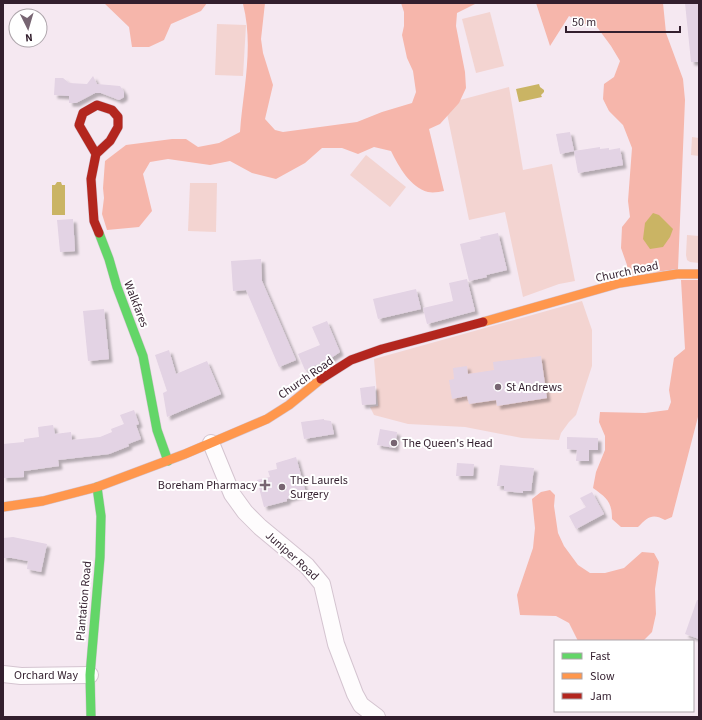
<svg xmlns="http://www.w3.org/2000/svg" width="702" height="720" font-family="'Source Sans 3',sans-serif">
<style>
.green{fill:#f3d4d1}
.forest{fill:#f6b6ab}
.water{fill:#cab464}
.building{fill:#e3d3e4;filter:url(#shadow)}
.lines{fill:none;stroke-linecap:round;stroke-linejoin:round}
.street-casing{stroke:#d4c4d0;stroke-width:18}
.fast-casing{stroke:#d4c4d0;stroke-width:10}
.slow-casing{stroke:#d4c4d0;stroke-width:10}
.jam-casing{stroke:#d4c4d0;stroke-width:10}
.street{stroke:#fefcfd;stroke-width:16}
.fast{stroke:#63d668;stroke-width:9}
.slow{stroke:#ff974d;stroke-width:9}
.jam{stroke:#b3261e;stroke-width:9}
.poi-dot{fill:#776572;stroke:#fff;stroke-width:1.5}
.labels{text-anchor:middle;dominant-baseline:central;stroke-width:4;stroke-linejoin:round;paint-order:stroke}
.street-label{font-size:12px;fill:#331f2e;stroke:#fff}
.poi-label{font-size:12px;fill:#331f2e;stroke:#fff;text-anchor:start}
</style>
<defs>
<filter id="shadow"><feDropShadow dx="3.5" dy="3.5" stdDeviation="1" flood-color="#0004"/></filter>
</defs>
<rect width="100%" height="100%" fill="#f5e8f1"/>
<g class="green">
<path d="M490,12L504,66L476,73L462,19Z"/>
<path d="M217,24L246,25L243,76L215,75Z"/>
<path d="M509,87L523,170L552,164L575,281L559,284L523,297L505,212L469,220L445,104Z"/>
<path d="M692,137L699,138V156L691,155Z"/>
<path d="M366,155L406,187L390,207L350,175Z"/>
<path d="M190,183H217L216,232L188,231Z"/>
<path d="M687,235L699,236V263L690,262L687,260L686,255Z"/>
<path d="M582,301L592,330V366L576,415L569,422L561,433L559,440L522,438L465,427L408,424L374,415L370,407L378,406L374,359Z"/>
</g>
<g class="forest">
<path d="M104,3H207L201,11L171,24L164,40L149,47H132L129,27Z"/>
<path d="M236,3H265L261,39L263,53L273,85L265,119L275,130L283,132L357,122L382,112L412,103L416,92L413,71L407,58L402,35L404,26V12L401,3H477L457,13L456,26L465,72L466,88L459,103L440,124L429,129L444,191C439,192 433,193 428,192C410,187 399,167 391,151L374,147L358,154L342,148H322L305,163L276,179L252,173L230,161L210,165L168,159L150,162L143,174L152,211L139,227L107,230L102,214L104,198L103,188L105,161L126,145L172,139H186L198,147L219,143L240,132C243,90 254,47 243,4Z"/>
<path d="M536,3H663L666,33L683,79L685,100L678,269L626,276L627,265L621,248L622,227L630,217L628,201L632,148L623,125L609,111L603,99L604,84L614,77L620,61L611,46L597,27L582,23L569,16L550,46Z"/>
<path d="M681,280H699V413L672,517L665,520C652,513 648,517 638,527H621L612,519C612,502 607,498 593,488L596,472L605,450V436L599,422L600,412L645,413L668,410L671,402L669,390L674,358L685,349Z"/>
<path d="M550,490L555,495L554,506L558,533L564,546L578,565L590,573H605L624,568L642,552L654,553L659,562L655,589L656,614L652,632L643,641H578L569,623L556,616L520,615L517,595L533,548L535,528L532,499L541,492Z"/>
</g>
<g class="water">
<path d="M539,84L540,87L544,90V92L541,95L542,97L519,102L516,89Z"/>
<path d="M57,182H61L62,185H65V215H52V185H55Z"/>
<path d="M653,213L659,215L673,229L670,237L663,247L650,249L643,239L645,223Z"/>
</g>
<g class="building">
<path d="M685,3H699V62H691Z"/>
<path d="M93,76L97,84L120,86L124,92V97L119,100L101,93H95L76,103H69V96L54,95L55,78H63L69,83L87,84Z"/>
<path d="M570,132L574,151L560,154L556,134Z"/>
<path d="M600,147V149L609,148V150L620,148L623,165L578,173L574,151Z"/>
<path d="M73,219L75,251L60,252L57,220Z"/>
<path d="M498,233L507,270L486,275L487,277L469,281L460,244L481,239L480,237Z"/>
<path d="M261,259L262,281L296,360L279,367L246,290L233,291L231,261Z"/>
<path d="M467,279L475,311L427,324L423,308L453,301L449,283Z"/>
<path d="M416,289L421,309L378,319L373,299Z"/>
<path d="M104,309L109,359L88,361L83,311Z"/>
<path d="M327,321L340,352L328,360L305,370L298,354L320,345L312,327Z"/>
<path d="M169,350L176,374L207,361L221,394L167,417L163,393L167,391L155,355Z"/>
<path d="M541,356L547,398L497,406L496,400L469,404L467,396L452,399L449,380L454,379L453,368L467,366L468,374L494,370L493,362Z"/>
<path d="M375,386L376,404L362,405L360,388Z"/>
<path d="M134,410L139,424L136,425L141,439L128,444L129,446L109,454L58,460L59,466L24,471V477L3,478V444L24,442V439L39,437L38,427L53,425L55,434L71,432L72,440L100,437L112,432L111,429L124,424L120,415Z"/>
<path d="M324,419V420L331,421L334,434L304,439L301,422Z"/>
<path d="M380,429L397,432L395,448L377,445Z"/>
<path d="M567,437L598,438V450H589V461H576L577,450L567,449Z"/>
<path d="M296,457L306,493L287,499V501L264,507L257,480L270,477L268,471L277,469L276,463Z"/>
<path d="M457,463L474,464L473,476H456Z"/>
<path d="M500,465L534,468L531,491H523V493L504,491V486H497Z"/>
<path d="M592,492L604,514L576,529L569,516L586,507L580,498Z"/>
<path d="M13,537L47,544L41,572L27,569L28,561L12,558H3V538Z"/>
<path d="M697,600H699V639L685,634Z"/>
</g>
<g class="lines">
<g class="street-casing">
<g id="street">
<path d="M211,443L232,494L245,512L260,527L307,566L322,584L336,644L355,694L361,705L377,717"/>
<path d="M3,674L21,676L90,675"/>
</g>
</g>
<g class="fast-casing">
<g id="fast">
<path d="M99,233L109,259L117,287L143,356L157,430L168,461"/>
<path d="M91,717L90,675L100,557L101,516L97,487"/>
</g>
</g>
<g class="slow-casing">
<g id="slow">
<path d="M483,322L620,283L677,274H699"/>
<path d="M3,507L43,501L97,487L185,454L267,419L289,405L321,379"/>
</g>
</g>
<g class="jam-casing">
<g id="jam">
<path d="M96,154L79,125L83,113L97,105L112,110L118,117V127L110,141L96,154L91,179L94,221L99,233"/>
<path d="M321,379L351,360L382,349L483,322"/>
</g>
</g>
<use href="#street" class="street"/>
<use href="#fast" class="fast"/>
<use href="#slow" class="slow"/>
<use href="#jam" class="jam"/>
</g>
<g class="poi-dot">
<circle cx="498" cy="387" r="4"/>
<circle cx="394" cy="443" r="4"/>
<path d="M263 479h4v4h4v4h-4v4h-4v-4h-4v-4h4z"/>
<circle cx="282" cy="487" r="4"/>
</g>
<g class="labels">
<g class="street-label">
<text transform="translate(627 272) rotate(-12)">Church Road</text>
<text transform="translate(136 304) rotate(69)">Walkfares</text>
<text transform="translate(306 378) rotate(-35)">Church Road</text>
<text transform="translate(292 556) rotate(42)">Juniper Road</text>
<text transform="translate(84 601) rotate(-85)">Plantation Road</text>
<text x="46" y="675">Orchard Way</text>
</g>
<g class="poi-label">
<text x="506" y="387">St Andrews</text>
<text x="402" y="443">The Queen's Head</text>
<text x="290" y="480">The Laurels<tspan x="290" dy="14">Surgery</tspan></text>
<text x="257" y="485" text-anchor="end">Boreham Pharmacy</text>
</g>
</g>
<rect width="702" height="720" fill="none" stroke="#331f2e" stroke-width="8"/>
<rect x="554" y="640" width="140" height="72" fill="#ffffff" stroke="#ada5ab"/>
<rect x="562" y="653" width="20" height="6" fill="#63d668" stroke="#ada5ab"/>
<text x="590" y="660" font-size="12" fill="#331f2e">Fast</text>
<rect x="562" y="673" width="20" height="6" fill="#ff974d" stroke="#ada5ab"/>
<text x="590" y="680" font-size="12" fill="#331f2e">Slow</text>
<rect x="562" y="693" width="20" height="6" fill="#b3261e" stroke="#ada5ab"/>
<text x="590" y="700" font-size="12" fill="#331f2e">Jam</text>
<g transform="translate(28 28) rotate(175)"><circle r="19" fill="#ffffff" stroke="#ada5ab"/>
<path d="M0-3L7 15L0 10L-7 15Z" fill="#776572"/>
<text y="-6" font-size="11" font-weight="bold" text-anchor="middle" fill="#331f2e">N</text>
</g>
<path d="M566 26v6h114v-6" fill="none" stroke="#331f2e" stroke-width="2"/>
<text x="572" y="26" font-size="12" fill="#331f2e" stroke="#ffffff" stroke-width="3" paint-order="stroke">50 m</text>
</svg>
